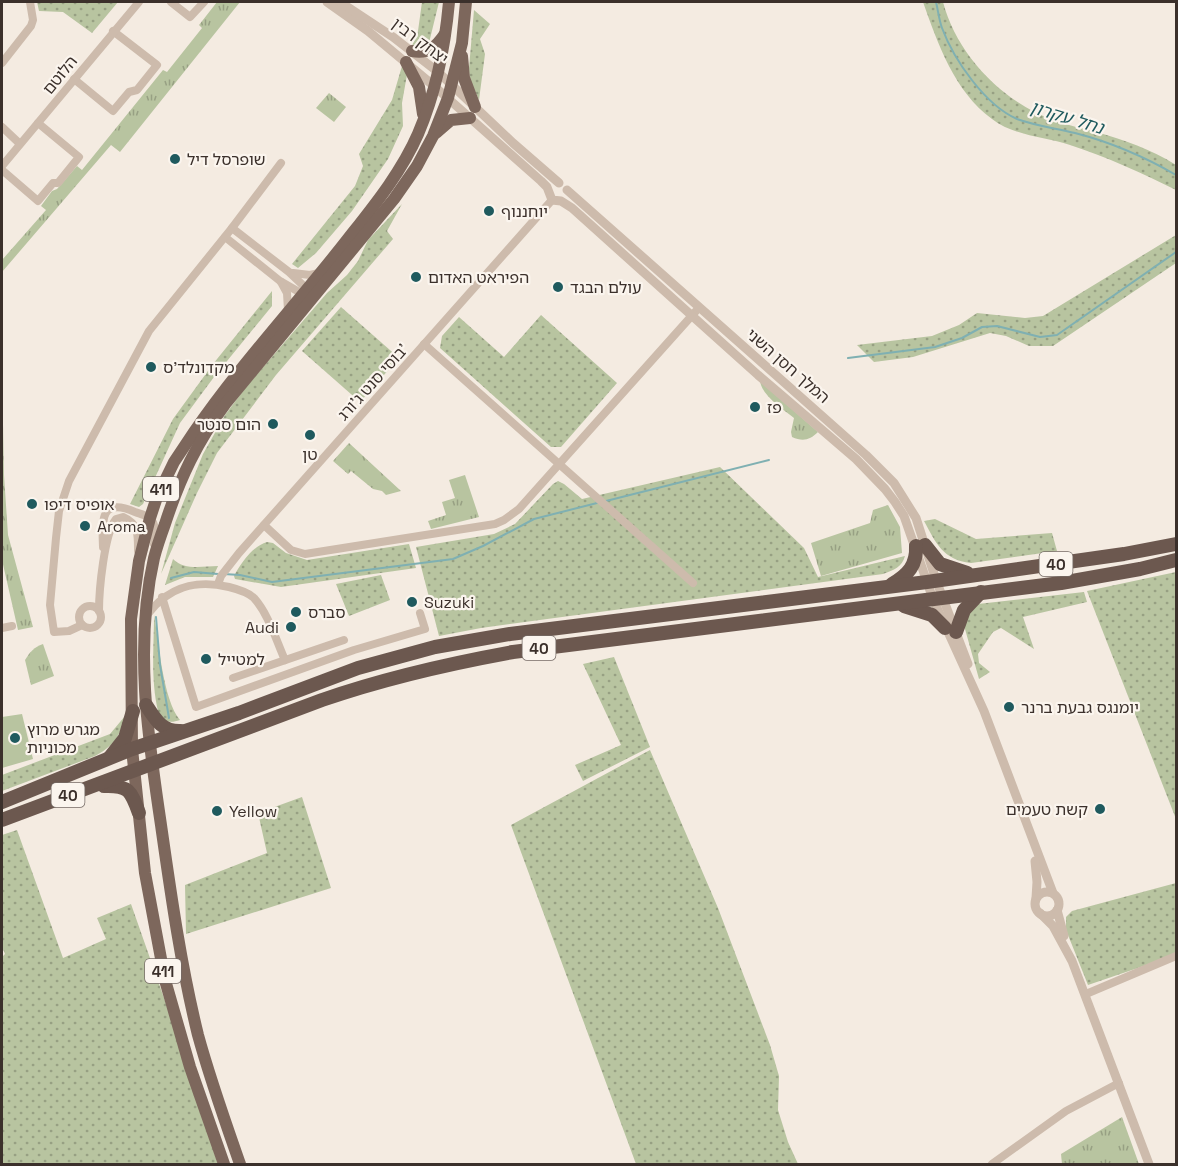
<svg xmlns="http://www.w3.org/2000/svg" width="1178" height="1166" font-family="'Space Grotesk','Noto Sans Hebrew',sans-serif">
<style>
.grass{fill:url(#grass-dots)}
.park{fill:url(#park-tufts)}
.pitch{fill:#b8c4a0}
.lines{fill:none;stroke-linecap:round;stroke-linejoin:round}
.stream{stroke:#7fb0b2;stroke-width:2}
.minor{stroke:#cdbbac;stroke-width:8}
.tertiary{stroke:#cdbbac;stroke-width:9}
.primary{stroke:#7d675c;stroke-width:12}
.trunk{stroke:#6c584f;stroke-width:14}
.poi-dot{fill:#1f5a5e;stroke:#fbf5ee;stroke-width:2}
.labels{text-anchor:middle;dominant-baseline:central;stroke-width:4.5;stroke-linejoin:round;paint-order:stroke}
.shield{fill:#fbf5ee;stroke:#756b66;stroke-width:1.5}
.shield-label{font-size:15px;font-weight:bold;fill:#3b302b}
.street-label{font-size:16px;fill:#3b302b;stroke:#fbf5ee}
.poi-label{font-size:16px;fill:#3b302b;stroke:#fbf5ee;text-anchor:start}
.water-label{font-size:18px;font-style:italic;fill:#1f5a5e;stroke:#fbf5ee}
</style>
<defs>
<pattern id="grass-dots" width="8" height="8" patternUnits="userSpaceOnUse" patternTransform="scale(1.5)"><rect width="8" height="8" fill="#b8c4a0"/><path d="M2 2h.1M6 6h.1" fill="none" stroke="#97a083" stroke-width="1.8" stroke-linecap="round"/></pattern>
<pattern id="park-tufts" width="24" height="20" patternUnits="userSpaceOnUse" patternTransform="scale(1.5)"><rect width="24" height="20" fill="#b8c4a0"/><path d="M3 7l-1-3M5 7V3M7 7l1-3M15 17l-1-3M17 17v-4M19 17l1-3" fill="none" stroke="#97a083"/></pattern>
</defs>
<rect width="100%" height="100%" fill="#f4ebe1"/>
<g class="grass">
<path d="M37,2H118L92,33L63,12L39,11Z"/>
<path d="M422,2H439L428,47L412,46L418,31Z"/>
<path d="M923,2H943C957,55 1003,103 1056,121C1069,126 1083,128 1096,132C1124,140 1151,149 1176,165V190C1142,173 1107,157 1070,145C1045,137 1014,136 992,119C954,91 938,44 923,2Z"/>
<path d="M474,10L490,24L480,39L485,54L479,100L470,80L469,68Z"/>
<path d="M402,66L408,69L402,103L403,126L388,159L352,211L316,253L298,268L292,264L355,186L363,166L359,154L392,100Z"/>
<path d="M402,204L387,231L393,239L276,375L217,453L197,493L161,574L175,523L203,454L225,415L246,387L327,293L347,275L358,261L368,240Z"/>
<path d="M1176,235V263L1053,346H1029L1006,336L990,333L913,357L874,362L857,345L932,336L959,325L977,313L1025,318L1043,316Z"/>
<path d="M272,291V306L214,377L180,423L143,504L139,507L130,504L173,419L213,364Z"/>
<path d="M341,307L399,358L360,402L302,351Z"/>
<path d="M541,315L617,383L561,447H551L440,348L442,336L459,317L504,357Z"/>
<path d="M720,467L804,548L818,577L905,556C902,567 894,570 883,574L481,628L439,636L416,547L494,534L515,524L553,484L558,481L564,484L582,499Z"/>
<path d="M935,519L976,539L1052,533L1057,551L971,563C943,560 936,543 924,521Z"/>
<path d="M267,542L273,543L286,553L307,560L409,544L416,568L281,587L235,579L234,576C241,563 253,546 267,542Z"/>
<path d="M173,559C185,571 203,566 218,566L213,577H185L165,585Z"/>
<path d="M1176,572V819L1087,591Z"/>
<path d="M381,575L390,600L349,616L336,584Z"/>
<path d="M1084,592L1087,602L1023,617L1034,649L1001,628L993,632L978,654L979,663L990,672L979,679L965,629L964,618L978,604Z"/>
<path d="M154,615C159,643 163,700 180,720C171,723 168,722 160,718C150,685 154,649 154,615Z"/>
<path d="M614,657L650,747L583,781L575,765L621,745L583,664Z"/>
<path d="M125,716C121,736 112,747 95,756L2,791V775L110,734Z"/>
<path d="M650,750L718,908L770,1045L779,1076L778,1110L788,1142L798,1164H636L511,825Z"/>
<path d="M302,797L331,888L186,934L185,885L267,853L258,813Z"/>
<path d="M17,830L63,958L106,939L97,918L131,904L171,1018L218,1164H2V957L5,954L2,947V835Z"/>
<path d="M1176,883V955L1088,985L1066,930V917L1072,911Z"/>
</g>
<g class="park">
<path d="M217,2H240L120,152L111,145L2,272V260L46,210L41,206L52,191L57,189L77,166L82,170L163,70L167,72L202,28L199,25Z"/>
<path d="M329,93L346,107L334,122L316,108Z"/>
<path d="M2,373L4,475L8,535L33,627L18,630L2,560Z"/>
<path d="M760,381L818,432C810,440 803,442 792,437L791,432L794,418C783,409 762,396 760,381Z"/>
<path d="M349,443L401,491L386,495L382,491L373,489L351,471L348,474L333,461Z"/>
<path d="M465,475L479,517L431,529L428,521L446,515L442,502L455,498L449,480Z"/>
<path d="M888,505L900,527L902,553L821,576L811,543L870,523L873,510Z"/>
<path d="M43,644L54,676L31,685L25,660C30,652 34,647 43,644Z"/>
<path d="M1122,1117L1139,1164H1062L1061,1154Z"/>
</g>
<path class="pitch" d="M22,714L33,759L2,768V717Z"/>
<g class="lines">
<g class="stream">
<path d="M936,2C938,10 939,20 942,28C954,60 985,105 1017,119C1036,126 1055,128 1075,133C1110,142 1145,157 1176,175"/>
<path d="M848,358L935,347L962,338L982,327L997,326L1040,337L1057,335L1176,252"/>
<path d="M606,501L769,460"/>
<path d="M224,574L240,575L272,582L453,559L483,546L534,519L601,502"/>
<path d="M171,578L194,572L218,574"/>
<path d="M156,617L160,665L169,718"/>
</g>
<g class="minor">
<path d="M171,2L190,17L204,2"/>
<path d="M2,63L31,26L33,20L30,2"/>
<path d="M74,79L113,111L129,92L137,90L157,65L113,31"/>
<path d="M2,127L19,143"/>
<path d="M2,166L139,2"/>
<path d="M2,170L38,201L53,183H58L79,157L38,123"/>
<path d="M232,228L289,272L309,291"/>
<path d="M225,237L280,281L306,296"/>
<path d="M293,273L310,275L319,273"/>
<path d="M281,282L287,293L288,310"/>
<path d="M424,344L693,583"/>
<path d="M264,525L291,550L305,554L495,524L504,520L519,509L696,311"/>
<path d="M103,547C102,520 100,497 135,512C143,515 151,516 154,525C156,530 155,538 154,544"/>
<path d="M218,584L221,576L239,553L552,200"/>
<path d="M162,597L196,707L354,650L425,629L420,613"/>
<circle cx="90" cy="617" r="11"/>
<path d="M99,611C99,591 104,534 116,519L123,517C139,524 138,535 138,551"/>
<path d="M147,615C168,587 195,579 229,587C237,589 248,592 254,598C269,615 276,640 285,660"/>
<path d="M82,625L69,631L54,632L50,605L56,538L59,511L69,481L149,331L232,228L281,163"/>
<path d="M2,628L12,626"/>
<path d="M233,678L344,640"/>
<path d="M1086,994L1176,956"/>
<path d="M992,1164L1066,1111L1119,1083"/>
</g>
<g class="tertiary">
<path d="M327,2L368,31L434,86L541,181L547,187L552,200L561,201L572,208L758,375L856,459L885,489L895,502L904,516L933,599L984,711L1053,893"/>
<path d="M340,2L393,37L438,72L513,143L559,183"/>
<path d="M567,190L866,455L894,483L916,518L936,580L968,664"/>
<path d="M1035,861L1037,882L1036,898"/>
<circle cx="1047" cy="904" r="12"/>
<path d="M1057,910L1064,936"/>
<path d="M1040,913L1053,926L1072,961L1149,1164"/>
</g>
<g class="primary">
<path d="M412,51C429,54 436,47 445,34"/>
<path d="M462,56L464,78L475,107"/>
<path d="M406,62L419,87L423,114"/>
<path d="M436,133L451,120L470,118"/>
<path d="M224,1164L190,1067L165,980L145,873L132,749L131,619L139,561L150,518L157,497L174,462L194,432C240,365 297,304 347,240C373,207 401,173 418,134C436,92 445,47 449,2"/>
<path d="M240,1164C225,1121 210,1079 198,1035C181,966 171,895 161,825C148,738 134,645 154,558C157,546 161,535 165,524C180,478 197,442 226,403L394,199L417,166L433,136L448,98L462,43L466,2"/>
</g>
<g class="trunk">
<path d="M925,545L940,564L967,573"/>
<path d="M892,584C908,575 917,565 916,546"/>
<path d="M904,606L932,615L945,628"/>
<path d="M956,632L964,610L981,592"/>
<path d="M146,705C155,719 162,732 181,731"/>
<path d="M110,757L125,738L133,711"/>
<path d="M104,786C129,785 131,791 139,813"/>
<path d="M2,802L132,749L239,713L358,668L435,647L510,634L927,582L1124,554L1176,544"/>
<path d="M2,820L322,700C385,678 447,664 513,652L1061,583L1140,569L1176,560"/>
</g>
</g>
<g class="poi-dot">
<circle cx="175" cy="159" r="6"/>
<circle cx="489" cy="211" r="6"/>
<circle cx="416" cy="277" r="6"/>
<circle cx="558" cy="287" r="6"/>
<circle cx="151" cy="367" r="6"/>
<circle cx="755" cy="407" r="6"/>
<circle cx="273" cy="424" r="6"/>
<circle cx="310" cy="435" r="6"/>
<circle cx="32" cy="504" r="6"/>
<circle cx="85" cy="526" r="6"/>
<circle cx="412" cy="602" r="6"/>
<circle cx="296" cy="612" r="6"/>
<circle cx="291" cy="627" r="6"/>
<circle cx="206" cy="659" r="6"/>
<circle cx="1009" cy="707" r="6"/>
<circle cx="15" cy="738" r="6"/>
<circle cx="1100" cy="809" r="6"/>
<circle cx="217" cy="811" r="6"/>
</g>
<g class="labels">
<g class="shield">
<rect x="143" y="477" width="36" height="24" rx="4.5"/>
<rect x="1039.5" y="552" width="33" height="24" rx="4.5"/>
<rect x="522.5" y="636" width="33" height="24" rx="4.5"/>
<rect x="51.5" y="783" width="33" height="24" rx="4.5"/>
<rect x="145" y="959" width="36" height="24" rx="4.5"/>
</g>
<g class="shield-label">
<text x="161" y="489">411</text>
<text x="1056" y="564">40</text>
<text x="539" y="648">40</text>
<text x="68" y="795">40</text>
<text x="163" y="971">411</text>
</g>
<g class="street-label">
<text transform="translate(420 41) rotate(37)">יצחק רבין</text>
<text transform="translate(60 75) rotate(-51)">הלוטם</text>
<text transform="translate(788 366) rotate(41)">המלך חסן השני</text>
<text transform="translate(373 382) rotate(-48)">בוסי סנט ג'ורג'</text>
</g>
<g class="poi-label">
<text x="187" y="159">שופרסל דיל</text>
<text x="501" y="211">יוחננוף</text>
<text x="428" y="277">הפיראט האדום</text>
<text x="570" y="287">עולם הבגד</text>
<text x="163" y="367">מקדונלד'ס</text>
<text x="767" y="407">פז</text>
<text x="261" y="424" text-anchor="end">הום סנטר</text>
<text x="310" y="454" text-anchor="middle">טן</text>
<text x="44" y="504">אופיס דיפו</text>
<text x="97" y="526">Aroma</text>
<text x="424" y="602">Suzuki</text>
<text x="308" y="612">סברס</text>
<text x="279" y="627" text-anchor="end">Audi</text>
<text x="218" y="659">למטייל</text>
<text x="1021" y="707">יומנגס גבעת ברנר</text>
<text x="27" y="729">מגרש מרוץ<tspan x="27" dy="18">מכוניות</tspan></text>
<text x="1088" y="809" text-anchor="end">קשת טעמים</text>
<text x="229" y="811">Yellow</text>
</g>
<g class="water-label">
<text transform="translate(1067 117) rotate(17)">נחל עקרון</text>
</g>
</g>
<rect width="1178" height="1166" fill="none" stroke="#3b302b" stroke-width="6"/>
</svg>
